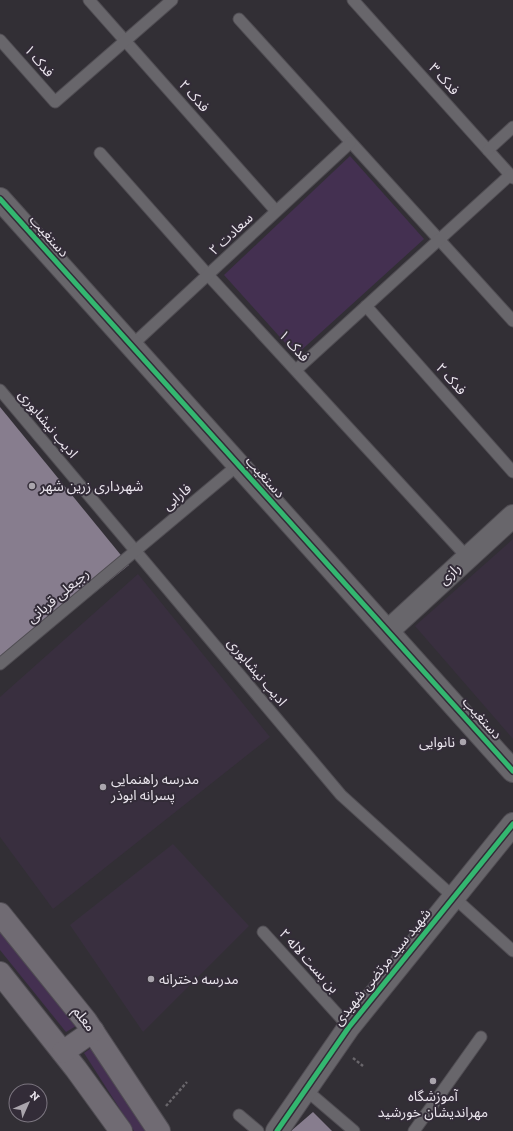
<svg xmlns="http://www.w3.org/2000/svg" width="513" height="1131" font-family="'Zilla Slab','Noto Sans Arabic',serif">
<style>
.built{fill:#392f3f}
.green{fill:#443051}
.building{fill:#877d8e}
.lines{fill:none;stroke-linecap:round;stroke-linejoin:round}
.service-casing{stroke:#504d53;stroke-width:13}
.minor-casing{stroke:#504d53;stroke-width:24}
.secondary-casing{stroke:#504d53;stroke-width:24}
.path{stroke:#69666b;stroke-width:2.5;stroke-dasharray:3 2;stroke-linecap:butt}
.service{stroke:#68666b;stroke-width:11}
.minor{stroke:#68666b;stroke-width:22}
.secondary{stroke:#706b73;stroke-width:22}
.cycleway-casing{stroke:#332c38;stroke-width:8}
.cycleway{stroke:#33b770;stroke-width:5}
.poi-dot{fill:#aaa5ad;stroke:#332c38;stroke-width:1.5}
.labels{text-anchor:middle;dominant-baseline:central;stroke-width:4;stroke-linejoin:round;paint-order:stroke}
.street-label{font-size:14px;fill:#eae5ed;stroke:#332c38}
.poi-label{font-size:14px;fill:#eae5ed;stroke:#332c38;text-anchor:start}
</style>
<rect width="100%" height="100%" fill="#322f35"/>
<g class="built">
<path d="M513,539V739L415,626Z"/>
<path d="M138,574L270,737L53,909L0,837V697Z"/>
<path d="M173,844L249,926L143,1032L70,925Z"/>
</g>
<g class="green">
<path d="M350,156L424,239L296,355L224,275Z"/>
<path d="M0,930L76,1026L66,1032L0,950Z"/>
<path d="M94,1046L148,1131H134L84,1053Z"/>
</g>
<g class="building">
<path d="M0,407L129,565L0,669Z"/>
<path d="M313,1112L332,1131H291Z"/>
</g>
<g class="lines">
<g class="service-casing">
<g id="service">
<path d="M89,0L276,211"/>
<path d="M353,0L513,178"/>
<path d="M239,19L513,321"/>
<path d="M0,40L55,102L172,0"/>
<path d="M488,150L513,127"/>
<path d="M100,153L208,275L468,558"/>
<path d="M366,306L513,472"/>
<path d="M131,346L350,143"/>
<path d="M296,370L510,175"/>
<path d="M0,390L341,795L513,951"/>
<path d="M0,664L238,465"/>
<path d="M263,932L349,1027"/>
<path d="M306,1090L354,1131"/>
<path d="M239,1115L258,1131"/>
<path d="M414,1131L481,1037"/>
</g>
</g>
<g class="minor-casing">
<g id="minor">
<path d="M0,199L513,771"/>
<path d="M388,631L513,516"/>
<path d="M277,1131L349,1027L513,824"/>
</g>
</g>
<g class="secondary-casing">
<g id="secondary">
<path d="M0,914L86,1021L159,1131"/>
<path d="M0,973L76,1069L121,1131"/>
<path d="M63,1052L93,1031"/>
</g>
</g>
<g class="path">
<path d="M353,1058L363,1066"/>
<path d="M166,1106L187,1082"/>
</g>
<use href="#service" class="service"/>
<use href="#minor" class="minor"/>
<use href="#secondary" class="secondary"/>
<g class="cycleway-casing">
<g id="cycleway">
<path d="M0,199L513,771"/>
<path d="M277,1131L349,1027L513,824"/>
</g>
</g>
<use href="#cycleway" class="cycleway"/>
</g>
<g class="poi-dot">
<circle cx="32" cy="486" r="4"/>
<circle cx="463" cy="742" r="4"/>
<circle cx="103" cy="787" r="4"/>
<circle cx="151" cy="979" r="4"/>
<circle cx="433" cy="1081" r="4"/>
</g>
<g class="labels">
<g class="street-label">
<text transform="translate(39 61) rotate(49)">فدک ۱</text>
<text transform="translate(444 79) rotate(48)">فدک ۳</text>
<text transform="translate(194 96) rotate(48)">فدک ۲</text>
<text transform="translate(231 234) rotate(-43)">سعادت ۲</text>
<text transform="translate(49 236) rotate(48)">دستغیب</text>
<text transform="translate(294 346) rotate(47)">فدک ۱</text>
<text transform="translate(451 379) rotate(48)">فدک ۲</text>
<text transform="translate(48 424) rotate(50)">ادیب نیشابوری</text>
<text transform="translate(265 477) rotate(48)">دستغیب</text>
<text transform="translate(177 497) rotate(-40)">فارابی</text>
<text transform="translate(450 574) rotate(-43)">رازی</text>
<text transform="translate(58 596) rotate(-40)">رجبعلی قربانی</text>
<text transform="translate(257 672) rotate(50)">ادیب نیشابوری</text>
<text transform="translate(482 718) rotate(48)">دستغیب</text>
<text transform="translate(309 961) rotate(48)">بن بست لاله ۲</text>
<text transform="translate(382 967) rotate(-51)">شهید سید مرتضی شهیدی</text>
<text transform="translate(84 1019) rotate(53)">معلم</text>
</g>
<g class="poi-label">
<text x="40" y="486">شهرداری زرین شهر</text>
<text x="455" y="742" text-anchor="end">نانوایی</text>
<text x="111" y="779">مدرسه راهنمایی<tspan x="111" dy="16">پسرانه ابوذر</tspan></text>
<text x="159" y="979">مدرسه دخترانه</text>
<text x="433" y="1096" text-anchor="middle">آموزشگاه<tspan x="433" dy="16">مهراندیشان خورشید</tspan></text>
</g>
</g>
<g transform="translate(28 1103) rotate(45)"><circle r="19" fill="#332c38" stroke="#7c7680"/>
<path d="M0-3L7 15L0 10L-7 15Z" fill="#aaa5ad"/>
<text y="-6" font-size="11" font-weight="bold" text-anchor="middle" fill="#eae5ed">N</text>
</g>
</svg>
